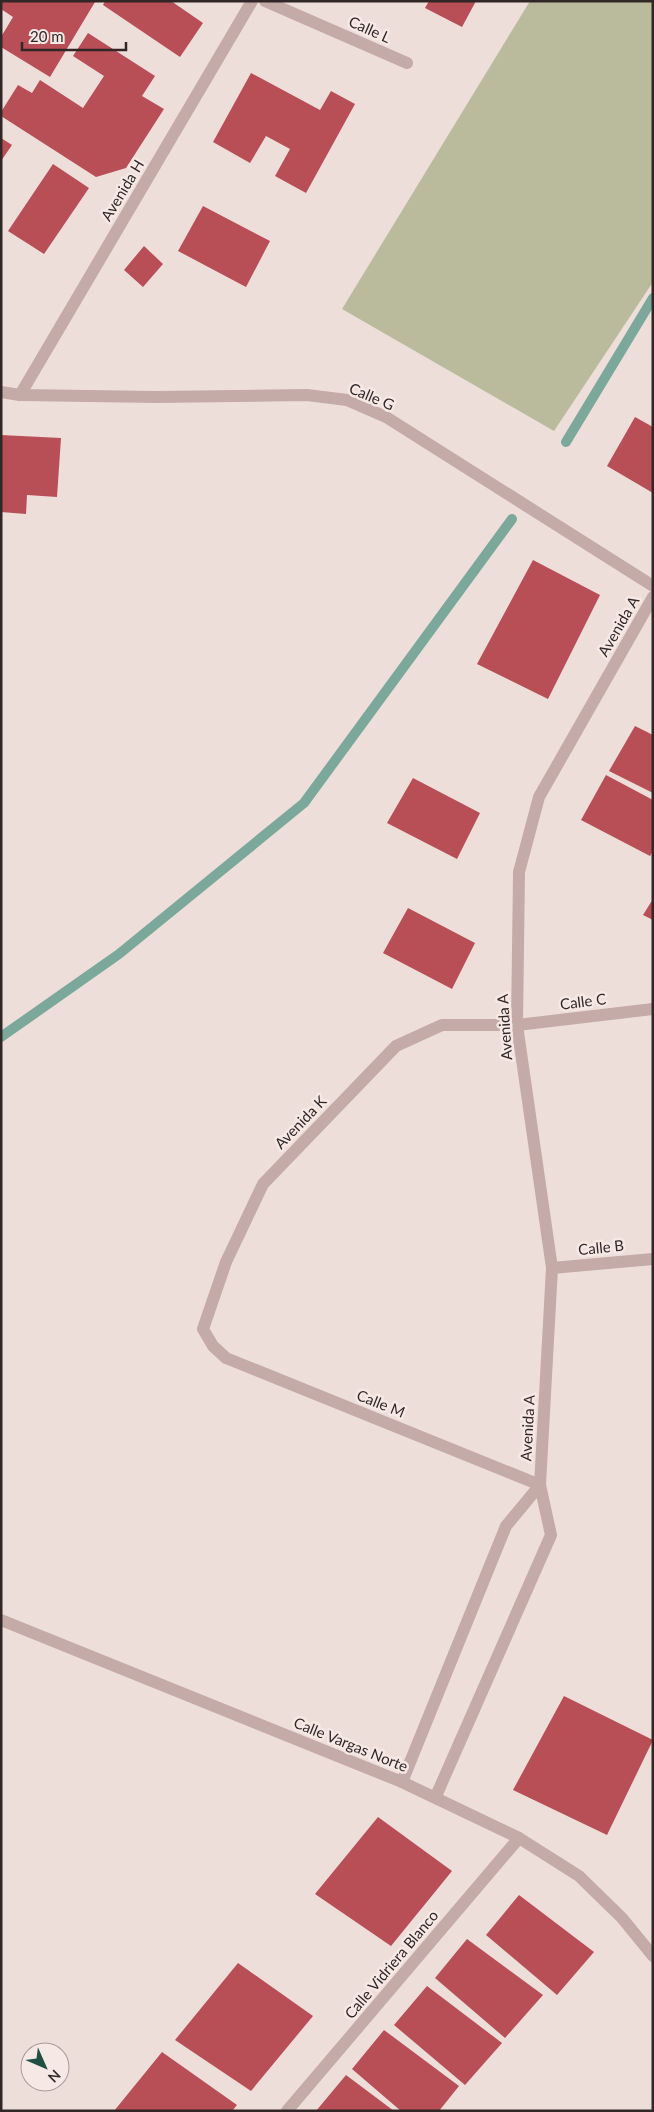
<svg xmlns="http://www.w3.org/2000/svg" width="654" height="2112" font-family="Lato,sans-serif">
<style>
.green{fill:#babb9c}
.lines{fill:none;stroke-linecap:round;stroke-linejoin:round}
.stream{stroke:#7ca89c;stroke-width:10}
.building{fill:#b84e56}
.minor{stroke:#c4aba7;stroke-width:12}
.labels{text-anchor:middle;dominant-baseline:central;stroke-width:5;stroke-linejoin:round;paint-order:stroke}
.street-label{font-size:15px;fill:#322727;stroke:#f6e9e5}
</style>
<rect width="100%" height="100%" fill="#eededa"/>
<path class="green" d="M530,1H653V282L554,431L342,309Z"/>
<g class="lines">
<g class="stream">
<path d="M566,442L653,298"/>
<path d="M1,1037L119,954L304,803L512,519"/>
</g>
</g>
<g class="building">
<path d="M1,1H94L95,2L50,77L1,47V37L13,17L1,9Z"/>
<path d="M105,1H171L203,23L180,57L103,5Z"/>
<path d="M429,1H476L462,27L425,8Z"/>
<path d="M88,33L155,76L142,96L164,109L126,168L96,177L1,116V112L18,85L32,93L40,80L83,108L104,76L73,56Z"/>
<path d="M251,73L320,110L331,91L355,104L306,193L275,176L290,149L266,136L250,163L213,142Z"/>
<path d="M1,138L12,145L1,161Z"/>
<path d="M53,164L89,188L44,254L8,231Z"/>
<path d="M203,206L270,241L246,287L178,251Z"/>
<path d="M144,246L163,264L143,287L124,270Z"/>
<path d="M635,417L653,427V493L607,466Z"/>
<path d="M1,435L61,438L57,497L27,495L26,514L1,512Z"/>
<path d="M533,560L600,595L548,699L477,664Z"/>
<path d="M635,726L653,735V793L609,771Z"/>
<path d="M606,775L653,800V851L650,856L581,820Z"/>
<path d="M413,778L480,813L457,859L387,823Z"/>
<path d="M653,899V920L643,915Z"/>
<path d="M408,908L475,943L452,989L383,953Z"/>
<path d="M564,1696L653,1740L607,1835L513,1790Z"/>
<path d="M378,1817L452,1871L391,1946L315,1894Z"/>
<path d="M519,1895L594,1952L557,1995L486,1935Z"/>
<path d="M467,1939L543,1995L505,2038L435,1978Z"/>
<path d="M238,1963L313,2016L251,2091L175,2040Z"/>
<path d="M427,1986L502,2043L465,2085L394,2025Z"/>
<path d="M384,2030L459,2086L439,2111H401L352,2069Z"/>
<path d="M162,2052L237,2105L232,2111H114Z"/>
<path d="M346,2075L394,2111H316Z"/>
</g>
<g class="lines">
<g class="minor">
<path d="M265,1L407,63"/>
<path d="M1,392L20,395L156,397L307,395L347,400L386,417L653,586"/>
<path d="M20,395L252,1"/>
<path d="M552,1268L653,1259"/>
<path d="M540,1485L226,1358L213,1346L203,1329L226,1262L263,1184L396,1046L442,1025H517L653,1009"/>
<path d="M1,1620L402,1782L519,1838L579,1876L622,1918L653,1956"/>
<path d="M402,1782L506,1526L540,1485"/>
<path d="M436,1796L551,1535L540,1485L552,1268L517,1025L519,872L539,797L653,597"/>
<path d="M287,2111L519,1838"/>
</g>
</g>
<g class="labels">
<g class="street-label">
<text transform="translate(370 29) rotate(24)">Calle L</text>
<text transform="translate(122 190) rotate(-59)">Avenida H</text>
<text transform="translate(372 396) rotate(23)">Calle G</text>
<text transform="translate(618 626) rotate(-60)">Avenida A</text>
<text transform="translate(583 1001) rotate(-7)">Calle C</text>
<text transform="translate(504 1027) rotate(-94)">Avenida A</text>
<text transform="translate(300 1122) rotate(-46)">Avenida K</text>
<text transform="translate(601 1247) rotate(-6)">Calle B</text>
<text transform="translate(381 1403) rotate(22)">Calle M</text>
<text transform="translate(527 1428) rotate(-87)">Avenida A</text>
<text transform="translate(351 1744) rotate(22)">Calle Vargas Norte</text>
<text transform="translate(391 1964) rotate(-50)">Calle Vidriera Blanco</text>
</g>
</g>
<rect width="654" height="2112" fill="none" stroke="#322727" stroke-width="5"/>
<g transform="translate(45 2067) rotate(135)"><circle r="24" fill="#f6e9e5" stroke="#a89b99"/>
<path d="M0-4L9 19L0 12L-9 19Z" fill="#214e43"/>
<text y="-8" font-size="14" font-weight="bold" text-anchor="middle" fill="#322727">N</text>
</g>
<path d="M22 42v8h104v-8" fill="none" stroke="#322727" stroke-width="2.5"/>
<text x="30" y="42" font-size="15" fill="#322727" stroke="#f6e9e5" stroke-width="4" paint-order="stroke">20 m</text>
</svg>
